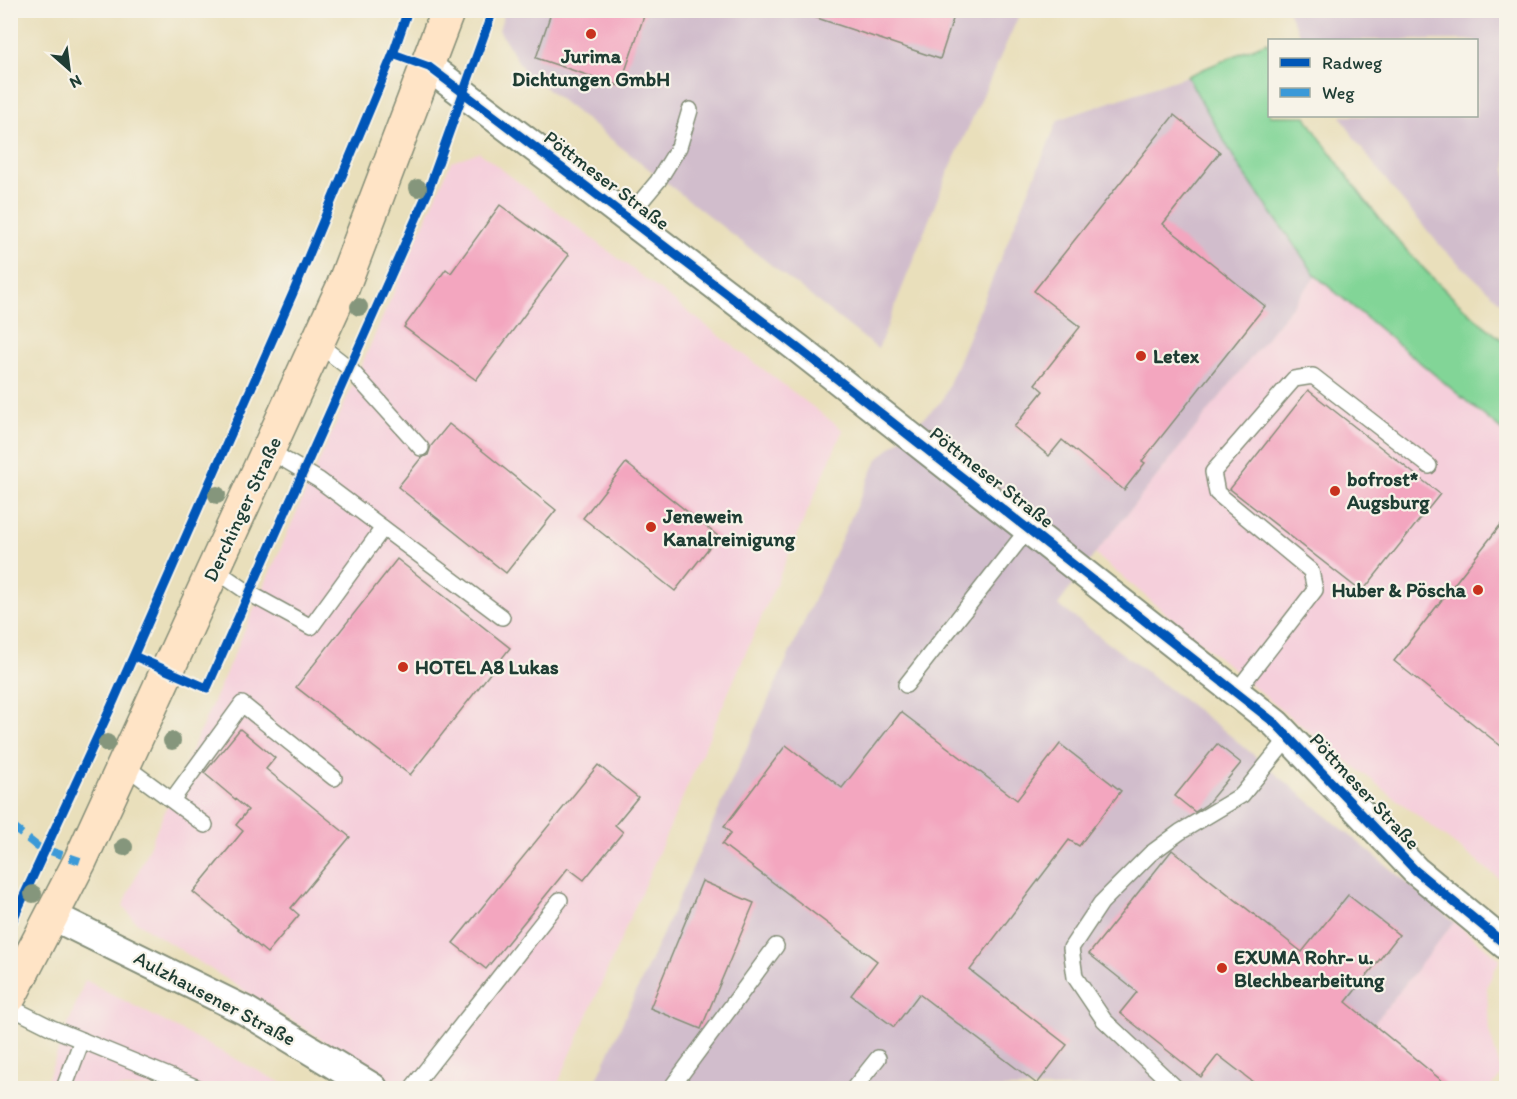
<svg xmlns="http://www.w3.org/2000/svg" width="1517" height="1099" font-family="Itim,sans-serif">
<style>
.built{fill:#f5cfdb}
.industrial{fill:#d1bdcc}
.green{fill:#82d597;stroke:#508966;stroke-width:1.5}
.building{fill:#f3a6bf}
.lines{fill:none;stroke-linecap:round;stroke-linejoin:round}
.service-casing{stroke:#848e78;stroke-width:18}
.minor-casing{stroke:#848e78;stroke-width:32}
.secondary-casing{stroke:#848e78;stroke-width:36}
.path{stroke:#848e78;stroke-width:4;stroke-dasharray:1.5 4.5;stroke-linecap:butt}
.service{stroke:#fff;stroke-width:15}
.minor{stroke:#fff;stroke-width:28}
.secondary{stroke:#ffe4c6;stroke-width:33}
.quiet{stroke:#3a99d8;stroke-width:8;stroke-dasharray:15 8;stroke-linecap:butt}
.cycleway-casing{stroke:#f7f3e8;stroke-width:13}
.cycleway{stroke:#0057b8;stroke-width:9}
.tree{fill:#85967c}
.poi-dot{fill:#c8321e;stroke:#f7f3e8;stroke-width:2}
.labels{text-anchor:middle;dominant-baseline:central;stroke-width:4.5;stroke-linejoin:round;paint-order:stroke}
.poi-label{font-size:20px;font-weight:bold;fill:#1f3d34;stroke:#f7f3e8;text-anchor:start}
.street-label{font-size:20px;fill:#1f3d34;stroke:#f7f3e8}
</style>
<rect width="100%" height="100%" fill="#f7f3e8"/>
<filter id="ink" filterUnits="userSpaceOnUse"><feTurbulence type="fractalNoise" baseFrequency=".0167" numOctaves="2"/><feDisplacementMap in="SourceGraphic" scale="12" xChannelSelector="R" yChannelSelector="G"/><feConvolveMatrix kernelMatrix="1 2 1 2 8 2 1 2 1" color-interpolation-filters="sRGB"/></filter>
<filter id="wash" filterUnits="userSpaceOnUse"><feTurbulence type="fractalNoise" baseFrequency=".008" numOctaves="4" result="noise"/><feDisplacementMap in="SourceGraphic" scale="24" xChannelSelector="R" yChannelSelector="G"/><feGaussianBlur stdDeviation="1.35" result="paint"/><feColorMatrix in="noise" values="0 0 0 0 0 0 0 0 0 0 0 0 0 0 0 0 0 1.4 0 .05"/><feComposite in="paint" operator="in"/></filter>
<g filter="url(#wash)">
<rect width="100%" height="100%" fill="#e9dfbb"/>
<g class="built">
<path d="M479,152L843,430L556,1088H398L135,921L123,906L451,162Z"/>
<path d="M1316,276L1506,434V884L1285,713L1095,554Z"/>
<path d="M1454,922L1500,959L1487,986L1489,1031L1502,1074L1491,1088H1323Z"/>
<path d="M85,980L291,1088H44Z"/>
</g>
<g class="industrial">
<path d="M505,10L1021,11L946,177L878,349L524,71L499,30Z"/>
<path d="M1288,11H1506V307L1443,249L1400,198L1356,141L1341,116H1476V40H1302Z"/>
<path d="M1187,76L1240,168L1316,276L1095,554L1058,605L1226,732L1454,922L1323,1088H593L877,460L942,401L1058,120Z"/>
</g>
<path class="green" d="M1267,42L1270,48V116H1306C1317,136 1332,154 1345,173C1391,238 1443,294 1506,343V434L1316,276L1240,168L1187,76Z"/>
<g id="blocks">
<g class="building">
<path d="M552,10H646L620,86L536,58Z"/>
<path d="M809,10H956L940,59L808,15Z"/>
<path d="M1174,115L1220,152L1163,224L1265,306L1142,461L1145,463L1124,490L1062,440L1049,456L1014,427L1043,391L1035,384L1080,327L1034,291Z"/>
<path d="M500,205L569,255L476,380L404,327L446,269L451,273Z"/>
<path d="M1308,390L1440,494L1362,592L1230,489Z"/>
<path d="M449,424L556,510L506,573L398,487L421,458L428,455L431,446Z"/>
<path d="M626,463L718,536L675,591L583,518Z"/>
<path d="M1506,518V750L1394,661Z"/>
<path d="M397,559L510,648L410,775L296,687Z"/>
<path d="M901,712L1017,800L1060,744L1121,791L1079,846L1069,840L970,970L1067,1045L1037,1084L919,994L894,1027L851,995L877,961L722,844L731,833L724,827L786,745L842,788Z"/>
<path d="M240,729L275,758L266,769L350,837L291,908L299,915L267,953L193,892L243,831L236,825L248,810L204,773Z"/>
<path d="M1217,744L1241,763L1207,804L1195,812L1175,796Z"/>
<path d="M598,765L638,797L615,825L623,832L584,880L568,868L486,969L453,943Z"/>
<path d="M1172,850L1302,952L1348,895L1399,935L1346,1002L1452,1089H1262L1218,1055L1201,1077L1120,1013L1137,992L1089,954Z"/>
<path d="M702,881L754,903L701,1029L650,1008Z"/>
</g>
</g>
</g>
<g filter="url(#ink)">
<use href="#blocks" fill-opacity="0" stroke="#848e78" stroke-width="1.5"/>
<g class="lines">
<g class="service-casing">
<g id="service">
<path d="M627,218L658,181L679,147L690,110"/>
<path d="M317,343L349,368L421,448"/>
<path d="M268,450L319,480L502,617"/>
<path d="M214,569L249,593L311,627L383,528"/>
<path d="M906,685L1028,529"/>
<path d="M1236,692L1315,590L1311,571L1217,493L1213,472L1294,379L1313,376L1429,466"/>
<path d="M124,765L205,825"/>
<path d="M172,800L242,704L334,778"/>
<path d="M10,1007L52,1028L198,1088"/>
<path d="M64,1088L82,1040"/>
<path d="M412,1088L560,900"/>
<path d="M671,1088L776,946"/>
<path d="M854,1088L878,1058"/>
<path d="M1176,1088L1104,1020L1075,977L1071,948L1101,903L1150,854L1180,832L1242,795L1289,737"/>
</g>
</g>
<g class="minor-casing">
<g id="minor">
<path d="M429,67L799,349L1276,724L1415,870L1506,945"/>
<path d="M53,916L246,1011L373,1088"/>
</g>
</g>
<g class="secondary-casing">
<path id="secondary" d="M10,996L80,861L342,289L448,10"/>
</g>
<g class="path">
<path d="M1504,974L1500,984L1506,1040"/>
<path d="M1505,1088L1506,1082"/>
</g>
<use href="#service" class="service"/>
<use href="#minor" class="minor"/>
<use href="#secondary" class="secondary"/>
<path class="quiet" d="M10,825L38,847L80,861"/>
<g class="cycleway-casing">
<g id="cycleway">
<path d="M393,54L429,67L465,94L799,349L1276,724L1415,870L1506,945"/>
<path d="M134,656L207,688L427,194L493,10"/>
<path d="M10,926L111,707L293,293L393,54L408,10"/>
</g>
</g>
<use href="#cycleway" class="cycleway"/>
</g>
<g class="tree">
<circle cx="418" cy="188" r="9"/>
<circle cx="359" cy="307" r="9"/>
<circle cx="217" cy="495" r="9"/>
<circle cx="172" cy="741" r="9"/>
<circle cx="107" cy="743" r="9"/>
<circle cx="124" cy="847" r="9"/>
<circle cx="33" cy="894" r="9"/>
</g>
</g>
<g class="poi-dot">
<circle cx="591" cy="34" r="6"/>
<circle cx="1141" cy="356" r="6"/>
<circle cx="1335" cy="491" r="6"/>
<circle cx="651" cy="527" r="6"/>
<circle cx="1478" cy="590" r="6"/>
<circle cx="403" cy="667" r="6"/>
<circle cx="1222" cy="968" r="6"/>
</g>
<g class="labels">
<g class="poi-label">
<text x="591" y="56" text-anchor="middle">Jurima<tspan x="591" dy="23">Dichtungen GmbH</tspan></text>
<text x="1153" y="356">Letex</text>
<text x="1347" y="479">bofrost*<tspan x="1347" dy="23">Augsburg</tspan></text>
<text x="663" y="516">Jenewein<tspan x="663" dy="23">Kanalreinigung</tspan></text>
<text x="1466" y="590" text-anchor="end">Huber &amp; Pöscha</text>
<text x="415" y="667">HOTEL A8 Lukas</text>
<text x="1234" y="957">EXUMA Rohr- u.<tspan x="1234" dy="23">Blechbearbeitung</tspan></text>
</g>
<g class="street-label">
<text transform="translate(607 180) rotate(37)">Pöttmeser Straße</text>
<text transform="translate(992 477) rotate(38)">Pöttmeser Straße</text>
<text transform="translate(242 509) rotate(-65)">Derchinger Straße</text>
<text transform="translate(1365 791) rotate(47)">Pöttmeser Straße</text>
<text transform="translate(215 998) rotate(28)">Aulzhausener Straße</text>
</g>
</g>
<rect width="1517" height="1099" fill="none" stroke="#f7f3e8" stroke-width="36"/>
<rect x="1268" y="39" width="210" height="78" fill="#f7f3e8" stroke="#a1aaa0" stroke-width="1.5"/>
<rect x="1280" y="58" width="30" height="9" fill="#0057b8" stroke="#a1aaa0" stroke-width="1.5"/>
<text x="1322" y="69" font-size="18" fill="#1f3d34">Radweg</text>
<rect x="1280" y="88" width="30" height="9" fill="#3a99d8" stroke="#a1aaa0" stroke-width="1.5"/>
<text x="1322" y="99" font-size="18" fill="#1f3d34">Weg</text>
<g transform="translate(69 69) rotate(152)" stroke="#f7f3e8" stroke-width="4.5" paint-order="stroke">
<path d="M0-4.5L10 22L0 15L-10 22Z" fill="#1f3d34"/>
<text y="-9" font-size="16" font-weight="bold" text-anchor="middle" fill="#1f3d34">N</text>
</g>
</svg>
